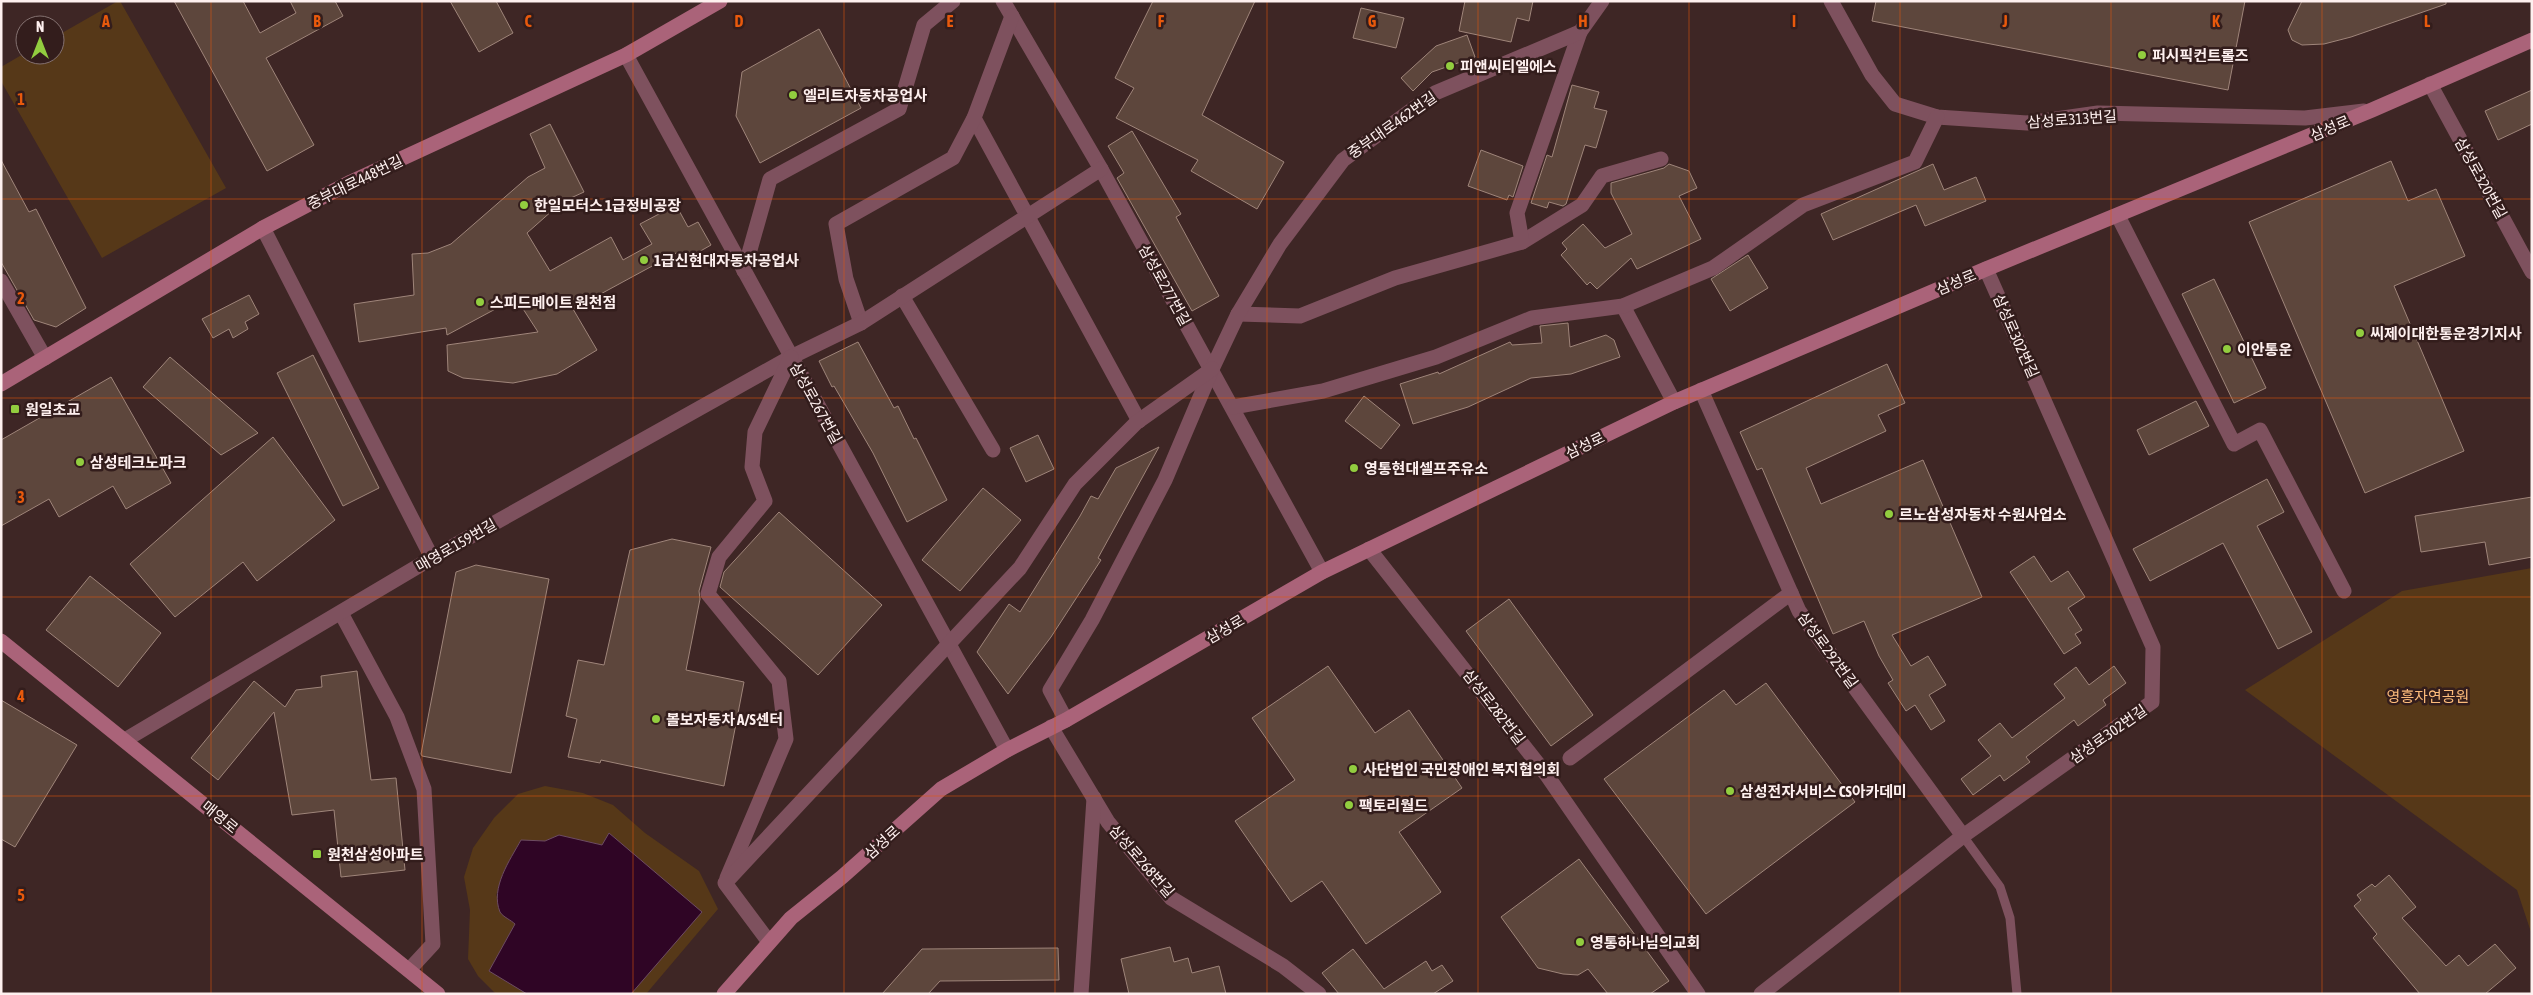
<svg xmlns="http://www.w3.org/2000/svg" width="2533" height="995" font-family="'Asap Condensed','Noto Sans KR',sans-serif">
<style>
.green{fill:#563818}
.water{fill:#2f0525;stroke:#6d4c62}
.building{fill:#5d463c;stroke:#9f857a}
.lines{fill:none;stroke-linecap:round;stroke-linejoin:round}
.lane{stroke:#7e515e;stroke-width:9}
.street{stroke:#7e515e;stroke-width:15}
.secondary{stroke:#aa6379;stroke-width:15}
.grid{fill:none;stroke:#e8590c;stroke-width:1;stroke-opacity:0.55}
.poi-dot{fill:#92cd3f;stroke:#331d1c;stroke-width:2}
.labels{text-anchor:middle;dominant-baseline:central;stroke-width:5;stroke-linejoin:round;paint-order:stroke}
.poi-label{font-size:15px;font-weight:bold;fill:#fef0ef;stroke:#331d1c;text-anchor:start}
.street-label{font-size:15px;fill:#fef0ef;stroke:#331d1c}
.park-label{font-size:15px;fill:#fcbb7b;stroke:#331d1c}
.grid-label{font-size:16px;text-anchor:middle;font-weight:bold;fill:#e8590c;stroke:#331d1c;stroke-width:5;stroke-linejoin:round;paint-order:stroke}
</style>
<rect width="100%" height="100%" fill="#3e2625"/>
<g class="green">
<path d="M118,1H120L226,188L102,258L1,81V67L25,53L55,55V37Z"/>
<path d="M2532,568V935L2517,890L2245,690L2402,591Z"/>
<path d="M545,786L583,793L613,805L645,833L699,871L718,909L646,994H631L701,912L609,833L602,845L559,835L545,841L521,840L507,866L496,895L515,924L489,971L527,994H496L478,976L468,959L470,910L464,877L473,848L494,818L518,794Z"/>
</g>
<path class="water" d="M609,833L702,912L631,994H527L489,971L515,924C511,920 503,917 500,912C490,888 510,860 521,840L545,841L559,835L602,845Z"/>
<g class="building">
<path d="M174,1H243L260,33L296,13L290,1H335L343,16L266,58L314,145L267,171Z"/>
<path d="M450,1H496L513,33L479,52Z"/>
<path d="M1153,1H1255L1202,115L1284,162L1257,209L1191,171L1198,160L1116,118L1134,88L1115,78Z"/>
<path d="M1465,1H1533L1529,21L1517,18L1511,42L1459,31Z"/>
<path d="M1876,1H2245L2228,90L1872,21Z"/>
<path d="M2302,1H2446V4L2351,37L2324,44L2302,45L2292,40L2288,30Z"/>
<path d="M1361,8L1404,18L1396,48L1353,38Z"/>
<path d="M819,29L861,108L760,163L736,116L742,72Z"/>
<path d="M1467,35L1475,57L1432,72L1413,91L1401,78L1436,46Z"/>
<path d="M1572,85L1599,92L1594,108L1607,111L1596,148L1585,145L1566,204L1563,206L1549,202L1547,208L1531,203L1547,155L1552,157Z"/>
<path d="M2532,90V124L2498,140L2485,111Z"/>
<path d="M550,124L584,192L562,202L527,233L550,271L611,237L623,260L652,244L640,224L676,205L688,227L698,222L711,245L683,261L678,252L573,309L597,350L557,374L513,383L463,378L448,371L447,345L538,332L516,298L447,335L446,328L359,342L354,304L414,295L412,254L428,253L451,244L528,177L545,168L530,134Z"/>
<path d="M1132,131L1181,214L1176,217L1219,296L1192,311L1117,178L1124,173L1108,146Z"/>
<path d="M1481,150L1523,166L1513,197L1509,195L1507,200L1468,186Z"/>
<path d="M1,160L29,212L36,209L86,308L56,327L34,320L1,262Z"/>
<path d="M2391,161L2408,201L2436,189L2465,256L2394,286L2464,451L2365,493L2249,222Z"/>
<path d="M1669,164L1689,171L1697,188L1679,196L1701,239L1637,269L1631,258L1597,289L1590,282L1587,285L1561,255L1567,249L1562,243L1583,224L1605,248L1632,234L1611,193V183L1664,168Z"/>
<path d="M1933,164L1944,190L1976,177L1986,201L1925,226L1916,205L1833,240L1821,214Z"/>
<path d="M1748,255L1768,288L1730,311L1711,279Z"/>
<path d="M2214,279L2266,388L2234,403L2182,294Z"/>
<path d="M249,295L259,314L245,322L248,329L233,338L229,329L213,338L202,319Z"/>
<path d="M1568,323L1570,347L1606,335L1614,340L1620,357L1571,374L1531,378L1468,407L1413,424L1400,384L1438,372L1439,374L1510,342L1512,345L1542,343L1540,326Z"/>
<path d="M858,342L894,408L898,406L914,439L916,438L947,500L907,522L873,453L834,386L832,387L819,361Z"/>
<path d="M313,355L379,488L343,506L277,373Z"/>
<path d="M170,357L258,433L221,455L143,387Z"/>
<path d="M1887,364L1905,403L1878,415L1886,431L1806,468L1821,504L1923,460L1982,597L1892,635L1911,666L1928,656L1946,685L1929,695L1945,721L1931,730L1915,705L1906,711L1888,683L1893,680L1879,656L1864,621L1833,634L1762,468L1757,470L1740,432Z"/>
<path d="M111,377L171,483L126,509L113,486L59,517L49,499L1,526V440Z"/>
<path d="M1364,396L1400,425L1381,449L1345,421Z"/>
<path d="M2196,401L2209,426L2149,455L2137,430Z"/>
<path d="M1038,435L1054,469L1026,482L1010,448Z"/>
<path d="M273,437L335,520L257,581L243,562L175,617L130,564Z"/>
<path d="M1159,447L1098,558L1101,560L1051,637L1008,694L977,652L1009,604L1020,612L1080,516L1091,496L1098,499L1116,468Z"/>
<path d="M2267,479L2284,512L2257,526L2312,632L2278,649L2223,543L2150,581L2133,549Z"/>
<path d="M983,488L1021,520L960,591L922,560Z"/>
<path d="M2532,497V557L2489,565L2485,542L2421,552L2415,516Z"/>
<path d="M779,512L882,605L818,675L720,587L724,572Z"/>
<path d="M672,539L711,547L699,591L700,599L686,670L744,682L724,786L601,760L600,763L568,757L577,719L566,716L578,660L604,665L630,550Z"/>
<path d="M2034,556L2051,582L2068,571L2085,597L2068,608L2082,630L2075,634L2081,643L2064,654L2010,572Z"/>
<path d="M476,565L549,579L511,773L422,756L421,754L456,572Z"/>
<path d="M90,576L161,633L118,687L46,630Z"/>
<path d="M1509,599L1593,715L1551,746L1466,631Z"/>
<path d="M1328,666L1375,733L1409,710L1462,788L1399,832L1441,892L1366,944L1322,881L1291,902L1235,821L1295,780L1252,718Z"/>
<path d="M2114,666L2126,683L2103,700L2106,705L2078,726L2074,720L2026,757L2030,762L2004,781L2000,775L1973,795L1961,779L1991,756L1978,740L2000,723L2012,738L2065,698L2054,684L2076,667L2089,685Z"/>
<path d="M357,671L371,780L396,778L405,870L341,877L334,810L292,815L274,712L218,780L191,758L254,681L285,707L296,690L322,687L321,676Z"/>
<path d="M1766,683L1855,802L1706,914L1604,779L1724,690L1736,705Z"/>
<path d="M1,700L77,745L15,847L1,839Z"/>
<path d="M1579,859L1669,981L1650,994H1608L1588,969L1578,975L1563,974L1538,968L1501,917Z"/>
<path d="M2389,875L2416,907L2402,918L2446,966L2459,955L2468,966L2495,944L2516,968L2485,994H2420L2373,938L2377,934L2354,906L2361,900L2357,895L2372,884L2375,887Z"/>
<path d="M1170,947L1174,962L1188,958L1192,973L1219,966L1226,994H1129L1121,959Z"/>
<path d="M1058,948L1059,980L940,981L928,994H882L922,949Z"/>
<path d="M1353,949L1384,989L1426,961L1432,971L1442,965L1453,981L1433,994H1339L1322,973Z"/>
</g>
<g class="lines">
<path class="lane" d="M1963,836L2000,887L2010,918L2017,994"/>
<g class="street">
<path d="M1003,1L1101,169L1322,572"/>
<path d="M1831,1L1872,75L1895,104L1937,117L2027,123L2098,113L2305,118L2364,111"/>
<path d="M626,55L1007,750"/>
<path d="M2430,84L2532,272"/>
<path d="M974,118L1139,421"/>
<path d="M2118,216L2234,444L2260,430L2344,591"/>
<path d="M263,228L432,558"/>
<path d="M1522,242L1582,205L1602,176L1661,159"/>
<path d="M744,271L770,179L899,109L924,25L953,1"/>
<path d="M1,281L45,358"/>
<path d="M902,296L993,450"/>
<path d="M1623,306L1674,402"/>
<path d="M1238,314L1300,316L1395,278L1522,242L1517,213L1580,32"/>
<path d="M861,323L846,279L836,224L953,158L974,118L1012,16"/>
<path d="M1701,390L1799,611L1963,836"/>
<path d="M1233,407L1323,391L1436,357L1532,318L1623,306L1713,268L1803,205L1915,162L1937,117"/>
<path d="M1369,549L1546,774L1698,994"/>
<path d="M341,613L397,717L424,789L433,944L409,970"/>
<path d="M1066,720L1050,690L1092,620L1165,480L1212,369L1238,314L1280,244L1343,160L1435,93L1580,32L1602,1"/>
<path d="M1051,727L1108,822L1171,898L1283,966L1319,994"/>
<path d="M125,740L432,558L791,357L861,323L1101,169"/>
<path d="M1570,758L1791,593"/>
<path d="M727,878L786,739L779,681L708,594L719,557L765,501L752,467L755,432L791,357"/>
<path d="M769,942L725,883L1020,568L1075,484L1137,422L1212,369"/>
<path d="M1081,994L1094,798"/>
<path d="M1761,994L1963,836L2152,702L2153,647L1986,269"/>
</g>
<g class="secondary">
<path d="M1,384L263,228L351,182L626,55L720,1"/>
<path d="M1,641L438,994"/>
<path d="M724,994L791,918L842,877L941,789L1007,750L1066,720L1322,572L1674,402L1986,269L2372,110L2532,40"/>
</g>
</g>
<path class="grid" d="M211,1V994M422,1V994M633,1V994M844,1V994M1055,1V994M1267,1V994M1478,1V994M1689,1V994M1900,1V994M2111,1V994M2322,1V994M1,199H2532M1,398H2532M1,597H2532M1,796H2532"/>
<g class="poi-dot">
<circle cx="2142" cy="55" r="5"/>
<circle cx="1450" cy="66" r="5"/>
<circle cx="793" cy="95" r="5"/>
<circle cx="524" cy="205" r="5"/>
<circle cx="644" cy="260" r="5"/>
<circle cx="480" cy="302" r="5"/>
<circle cx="2360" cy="333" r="5"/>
<circle cx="2227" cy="349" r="5"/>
<rect x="10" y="404" width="10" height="10" rx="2.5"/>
<circle cx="80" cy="462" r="5"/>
<circle cx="1354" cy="468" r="5"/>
<circle cx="1889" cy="514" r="5"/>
<circle cx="656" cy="719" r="5"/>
<circle cx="1353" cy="769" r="5"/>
<circle cx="1730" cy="791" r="5"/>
<circle cx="1349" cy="805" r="5"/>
<rect x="312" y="849" width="10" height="10" rx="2.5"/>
<circle cx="1580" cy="942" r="5"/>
</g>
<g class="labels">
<g class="poi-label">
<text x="2152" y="55">퍼시픽컨트롤즈</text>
<text x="1460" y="66">피앤씨티엘에스</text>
<text x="803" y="95">엘리트자동차공업사</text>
<text x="534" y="205">한일모터스 1급정비공장</text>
<text x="654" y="260">1급신현대자동차공업사</text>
<text x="490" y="302">스피드메이트 원천점</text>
<text x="2370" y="333">씨제이대한통운경기지사</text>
<text x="2237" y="349">이안통운</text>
<text x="25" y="409">원일초교</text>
<text x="90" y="462">삼성테크노파크</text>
<text x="1364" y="468">영통현대셀프주유소</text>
<text x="1899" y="514">르노삼성자동차 수원사업소</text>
<text x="666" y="719">볼보자동차 A/S센터</text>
<text x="1363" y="769">사단법인 국민장애인 복지협의회</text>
<text x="1740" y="791">삼성전자서비스 CS아카데미</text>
<text x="1359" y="805">팩토리월드</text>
<text x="327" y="854">원천삼성아파트</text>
<text x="1590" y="942">영통하나님의교회</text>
</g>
<g class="street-label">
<text transform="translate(2072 119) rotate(-4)">삼성로313번길</text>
<text transform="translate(1392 125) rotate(-35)">중부대로462번길</text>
<text transform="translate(2330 128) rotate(-23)">삼성로</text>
<text transform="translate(2481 178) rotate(61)">삼성로320번길</text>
<text transform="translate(355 182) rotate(-26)">중부대로448번길</text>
<text transform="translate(1956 282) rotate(-23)">삼성로</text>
<text transform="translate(1165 285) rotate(61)">삼성로277번길</text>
<text transform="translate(2016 336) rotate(66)">삼성로302번길</text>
<text transform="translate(816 403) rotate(61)">삼성로267번길</text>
<text transform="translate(1585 445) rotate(-26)">삼성로</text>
<text transform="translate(456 545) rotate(-30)">매영로159번길</text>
<text transform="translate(1225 629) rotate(-30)">삼성로</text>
<text transform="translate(1828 650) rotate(54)">삼성로292번길</text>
<text transform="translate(1494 707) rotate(52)">삼성로282번길</text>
<text transform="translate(2108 734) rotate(-35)">삼성로302번길</text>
<text transform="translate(220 817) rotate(39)">매영로</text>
<text transform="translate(882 842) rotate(-42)">삼성로</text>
<text transform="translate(1142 861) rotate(49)">삼성로268번길</text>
</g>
<g class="park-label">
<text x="2428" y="696">영흥자연공원</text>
</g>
</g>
<g class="grid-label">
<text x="106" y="27">A</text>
<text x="317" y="27">B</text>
<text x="528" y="27">C</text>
<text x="739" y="27">D</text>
<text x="950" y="27">E</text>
<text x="1161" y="27">F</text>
<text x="1372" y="27">G</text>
<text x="1583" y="27">H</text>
<text x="1794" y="27">I</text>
<text x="2005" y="27">J</text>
<text x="2216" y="27">K</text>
<text x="2427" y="27">L</text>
<text x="21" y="105">1</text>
<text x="21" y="304">2</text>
<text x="21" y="503">3</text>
<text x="21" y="702">4</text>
<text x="21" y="901">5</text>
</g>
<rect width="2533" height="995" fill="none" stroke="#fef0ef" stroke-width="5"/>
<g transform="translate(40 40)"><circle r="24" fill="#331d1c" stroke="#847170"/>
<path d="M0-4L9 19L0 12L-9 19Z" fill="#92cd3f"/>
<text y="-8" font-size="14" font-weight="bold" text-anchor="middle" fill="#fef0ef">N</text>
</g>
</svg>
